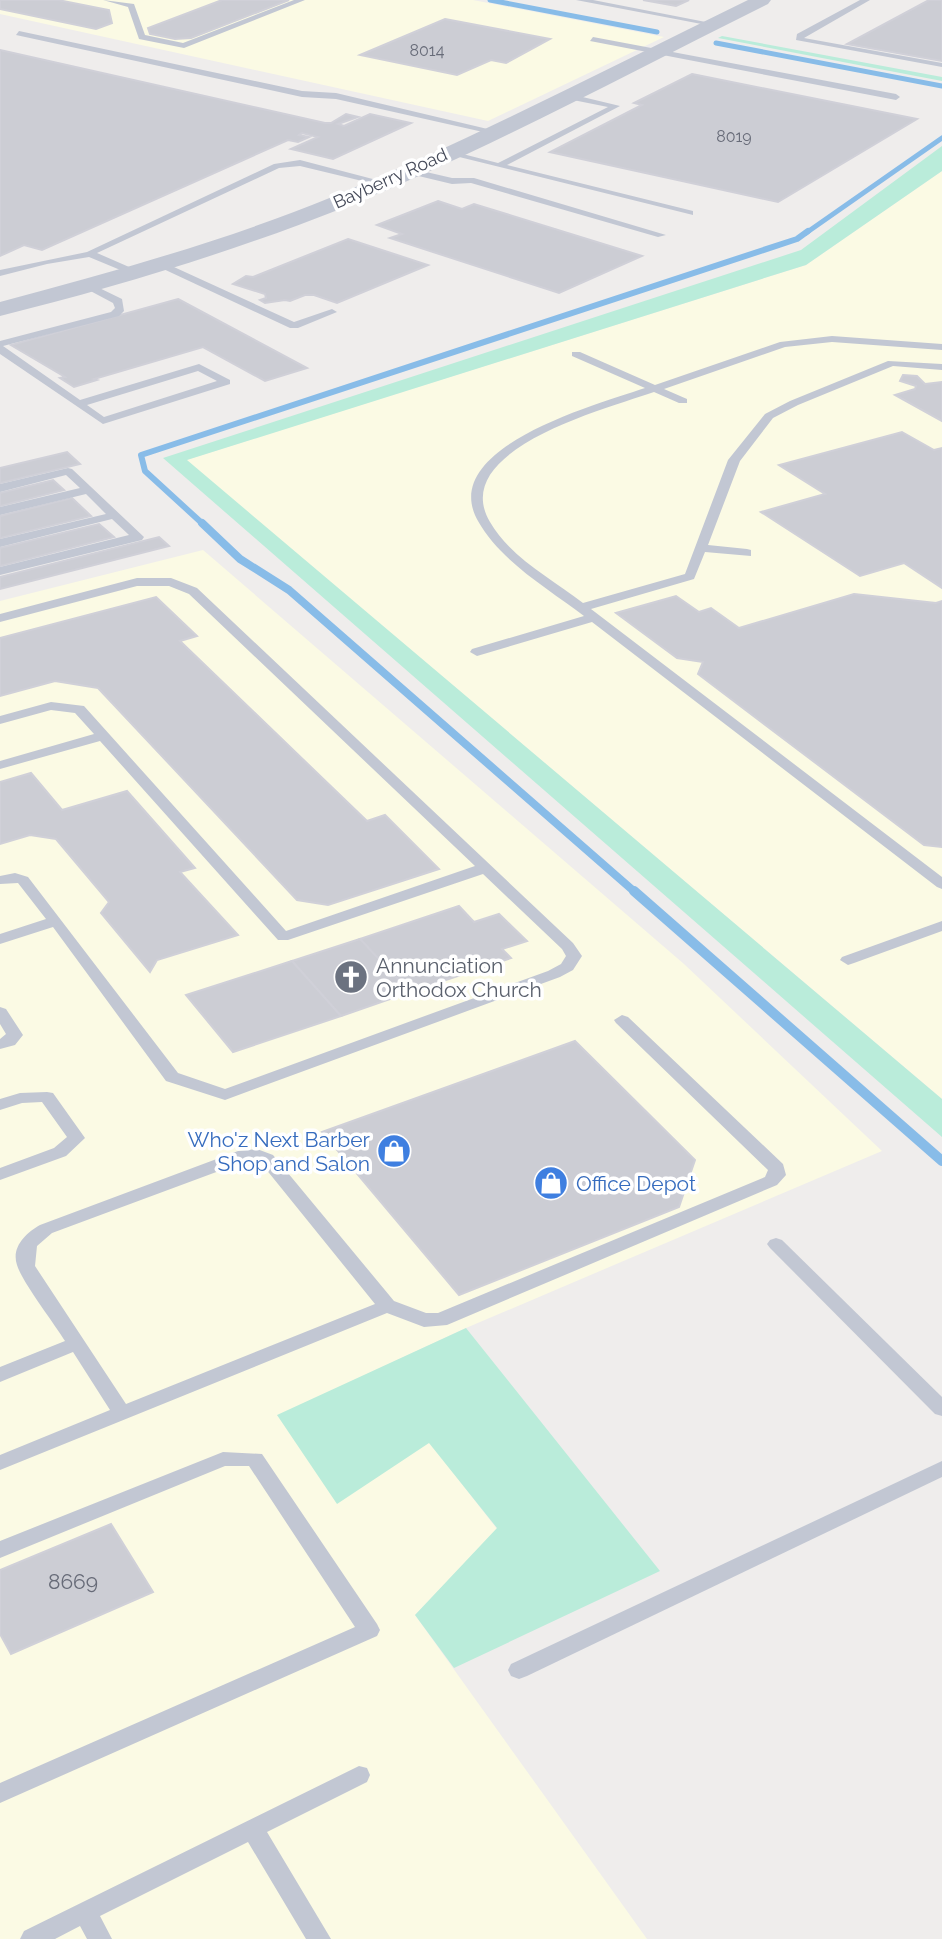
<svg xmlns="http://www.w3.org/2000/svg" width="942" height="1939" font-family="Raleway,sans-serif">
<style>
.commercial{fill:#fbfae4}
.green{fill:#baecda}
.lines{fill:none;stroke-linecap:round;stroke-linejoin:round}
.stream-far3{stroke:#88bce8;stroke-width:5}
.stream-far2{stroke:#88bce8;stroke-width:6}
.stream-far1{stroke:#88bce8;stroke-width:8}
.stream{stroke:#88bce8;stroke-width:10}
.building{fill:#cccdd4;stroke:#d0d0d8;stroke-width:2}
.service{fill:#c2c7d3;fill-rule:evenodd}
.tertiary{fill:#c2c7d3;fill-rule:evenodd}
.labels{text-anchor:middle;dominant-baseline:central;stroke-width:7;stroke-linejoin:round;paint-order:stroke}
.far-number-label{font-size:16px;fill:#676b78}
.far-street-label{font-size:18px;fill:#454a59;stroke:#fff}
.worship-label{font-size:21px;fill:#5b616d;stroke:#fff;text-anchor:start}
.shop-label{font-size:21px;fill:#366cbe;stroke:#fff;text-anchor:end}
.near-number-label{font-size:21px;fill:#676b78}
</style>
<rect width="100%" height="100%" fill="#efedec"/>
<g class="commercial">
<path d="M0,0H473L664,37L488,121L0,14Z"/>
<path d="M942,171V1099L186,460L806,265Z"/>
<path d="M203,550L684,964L882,1151L466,1328L277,1416L430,1443L497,1529L415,1615L647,1939H0V601Z"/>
</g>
<g class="green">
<path d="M722,36L942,77V81L718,38Z"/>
<path d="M942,146V171L806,265L187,460L942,1099V1137L163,458L801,250Z"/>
<path d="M466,1328L660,1571L454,1668L415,1615L497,1528L429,1443L337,1504L277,1415Z"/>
</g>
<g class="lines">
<g class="stream-far3">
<path d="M490,0L657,32"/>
<path d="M716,43L942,86"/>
<path d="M806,233L942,138"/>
</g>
<path class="stream-far2" d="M204,525L145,471L141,455L797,239L808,231"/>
<path class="stream-far1" d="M202,523L240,559L289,590L636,893"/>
<path class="stream" d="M634,891L942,1161"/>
</g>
<g class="building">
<path d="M0,0H58L109,10L112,23L96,29L0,9Z"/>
<path d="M222,0H289L191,38L175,39L150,34L148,28Z"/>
<path d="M643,0H689L676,6Z"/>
<path d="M929,0H942V61L847,44Z"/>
<path d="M445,19L550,39L506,63L491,60L457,75L360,55Z"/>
<path d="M0,50L325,123H331L346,114L358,117L338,124L344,126L370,114L411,123L333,159L291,149L318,137L302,133L299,135L309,137L298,142L288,140L42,250L24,245L0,256Z"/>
<path d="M692,74L917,119L778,202L550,152L642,105L634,103Z"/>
<path d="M438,201L462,209L474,204L642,256L559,293L390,238L402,234L377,225Z"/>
<path d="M348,239L428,265L337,303L314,295H305L290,301L285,300L265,303L260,300L266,298L265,294L233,284L246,276L253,277Z"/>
<path d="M178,299L307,368L265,381L203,347L94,379L97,380L74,387L60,378L65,377L11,345Z"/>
<path d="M903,375L917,376L925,384L942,382V421L895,395L915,389L916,386L900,381Z"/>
<path d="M902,432L934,450L942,448V588L904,563L860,576L761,512L825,494L779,465Z"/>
<path d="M67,452L80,464L0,483V468Z"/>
<path d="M53,480L64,490L0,506V493Z"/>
<path d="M72,498L91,516L0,538V516Z"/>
<path d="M99,524L114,537L0,566V548Z"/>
<path d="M159,537L169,546L0,589V577Z"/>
<path d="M854,594L936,603L942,601V847L924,845L698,674L703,662L677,658L616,613L676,596L699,612L711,608L739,628Z"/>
<path d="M156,597L197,636L180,641L367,821L385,815L439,869L328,905L297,900L98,688L55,681L0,696V638Z"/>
<path d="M31,773L62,810L127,791L195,868L180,872L238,935L157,960L150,972L101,913L109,902L56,839L30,835L0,844V782Z"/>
<path d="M459,906L474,922L499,914L527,941L502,949L511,958L410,992L360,939Z"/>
<path d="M360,939L410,992L341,1016L292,961Z"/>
<path d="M292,961L341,1016L233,1052L186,995Z"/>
<path d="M575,1041L695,1160L679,1207L459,1295L322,1132Z"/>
<path d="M111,1524L153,1592L11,1654L0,1634V1570Z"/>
</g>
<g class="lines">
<g class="service">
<path d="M103,0L134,4L145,35L183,43L294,0H305L184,48L139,39L128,7Z"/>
<path d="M576,0H593L716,24L712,26Z"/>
<path d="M860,0H870L804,38L942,63V67L796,40L797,34Z"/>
<path d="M19,31L302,91L336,93L496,131L492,134L336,99L302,97L16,35Z"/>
<path d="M593,37L896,94L900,97L896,100L590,41Z"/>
<path d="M566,93L620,106L507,165L693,211V215L443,153L447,150L498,163L608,107L563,98L562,96Z"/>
<path d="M300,160L388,183L383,186L300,166L279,168L97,253L136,270V274H130L89,257L47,264L0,276V270L87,252L274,164Z"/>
<path d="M409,168L452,178H474L666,235L658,237L471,183L452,184L406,173V169Z"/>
<path d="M157,262H163L294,322L332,309L337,312L298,328H290L157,266Z"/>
<path d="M87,282L122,299L124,311L119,316L3,346L80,400L199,364L230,380V384L103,424L0,354V341L111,312L115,308L113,303L83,287V283ZM198,371L217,381L104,417L87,405Z"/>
<path d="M832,336L942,344V350L832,342L785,347L664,389L687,399V403H679L654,392C609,408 447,449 490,522C510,557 552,579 583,603L685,574L728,460L765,414L790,401L888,361L942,364V370L893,366L798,405L773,418L740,461L708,545L747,549L751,550V556L705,552L694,579L591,609L942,877V889L937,887L592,622L477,656L470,652L472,649L584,616C549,589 501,562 478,521C436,447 599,404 645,388L572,356V352H580L655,385L780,342Z"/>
<path d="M68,468L72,469L144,537L142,540L0,575V567L129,535L112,519L0,547V539L106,514L86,494L0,515V507L80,488L66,475L0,492V484Z"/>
<path d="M137,578H171L197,588L573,943L582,956L573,970L560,977L225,1100L166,1081L53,927L0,944V934L46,919L18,883L0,884V876L15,873L28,877L178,1073L225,1089L548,971L561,964L566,956L562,949L483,874L288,940H278L100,741L0,769V761L94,734L75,713L51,710L0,724V716L51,702L84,706L286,931L475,866L189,594L169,586H137L0,622V614Z"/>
<path d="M942,921V931L854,963L848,965L840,960L842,957Z"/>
<path d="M0,1007L6,1009L23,1035L15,1045L0,1049V1039L6,1034L0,1024Z"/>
<path d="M622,1015L628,1017L783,1164L786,1175L777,1185L447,1325L424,1327L387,1313L0,1470V1455L110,1410L73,1352L0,1382V1367L65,1341C54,1323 22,1282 17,1265C11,1247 26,1233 40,1225L238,1151L257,1149L273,1155L394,1301L426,1313H438L765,1177L768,1170L616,1023L614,1020ZM246,1161L261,1163L375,1304L126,1404L35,1266L37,1246L52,1233Z"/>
<path d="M47,1092L53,1093L85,1138L66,1156L0,1180V1168L54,1148L67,1137L42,1102L22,1103L0,1110V1099L20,1093Z"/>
<path d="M776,1238L782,1240L942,1397V1416L935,1414L770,1248L767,1244L770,1240Z"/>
<path d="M223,1452L262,1454L377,1624L380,1630L377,1636L0,1803V1783L355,1627L249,1466H225L0,1558V1541Z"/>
<path d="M942,1461V1477L527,1676L519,1679L511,1676L508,1670L511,1664Z"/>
<path d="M359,1766L367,1768L370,1775L367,1782L267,1832L331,1939H306L248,1842L100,1916L112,1939H87L80,1926L55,1939H20L24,1931Z"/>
</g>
<path class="tertiary" d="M748,0H771L768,4C628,73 489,150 343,208C232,252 116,287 0,316V302C112,272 225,241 332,197C474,139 610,67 748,0Z"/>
</g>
<defs>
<g id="church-disc" transform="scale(1.75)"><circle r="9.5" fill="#6b7280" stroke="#fff"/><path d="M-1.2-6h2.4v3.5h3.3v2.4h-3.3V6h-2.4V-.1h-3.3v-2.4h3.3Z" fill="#fff"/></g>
<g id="shop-disc" transform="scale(1.75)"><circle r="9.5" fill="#3f7fe0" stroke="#fff"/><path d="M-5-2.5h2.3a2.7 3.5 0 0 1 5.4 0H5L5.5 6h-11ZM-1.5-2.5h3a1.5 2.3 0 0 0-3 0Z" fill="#fff"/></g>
</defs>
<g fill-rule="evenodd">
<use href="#church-disc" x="351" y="977"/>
<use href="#shop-disc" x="394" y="1151"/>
<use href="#shop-disc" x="551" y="1183"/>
</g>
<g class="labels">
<g class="far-number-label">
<text x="427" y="50">8014</text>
<text x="734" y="136">8019</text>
</g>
<g class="far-street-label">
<text transform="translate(390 178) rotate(-24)">Bayberry Road</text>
</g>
<g class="worship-label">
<text x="376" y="965">Annunciation<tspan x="376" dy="24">Orthodox Church</tspan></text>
</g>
<g class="shop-label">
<text x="370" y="1139">Who'z Next Barber<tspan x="370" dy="24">Shop and Salon</tspan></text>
<text x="576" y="1183" text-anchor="start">Office Depot</text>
</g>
<g class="near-number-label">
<text x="73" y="1581">8669</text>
</g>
</g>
</svg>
